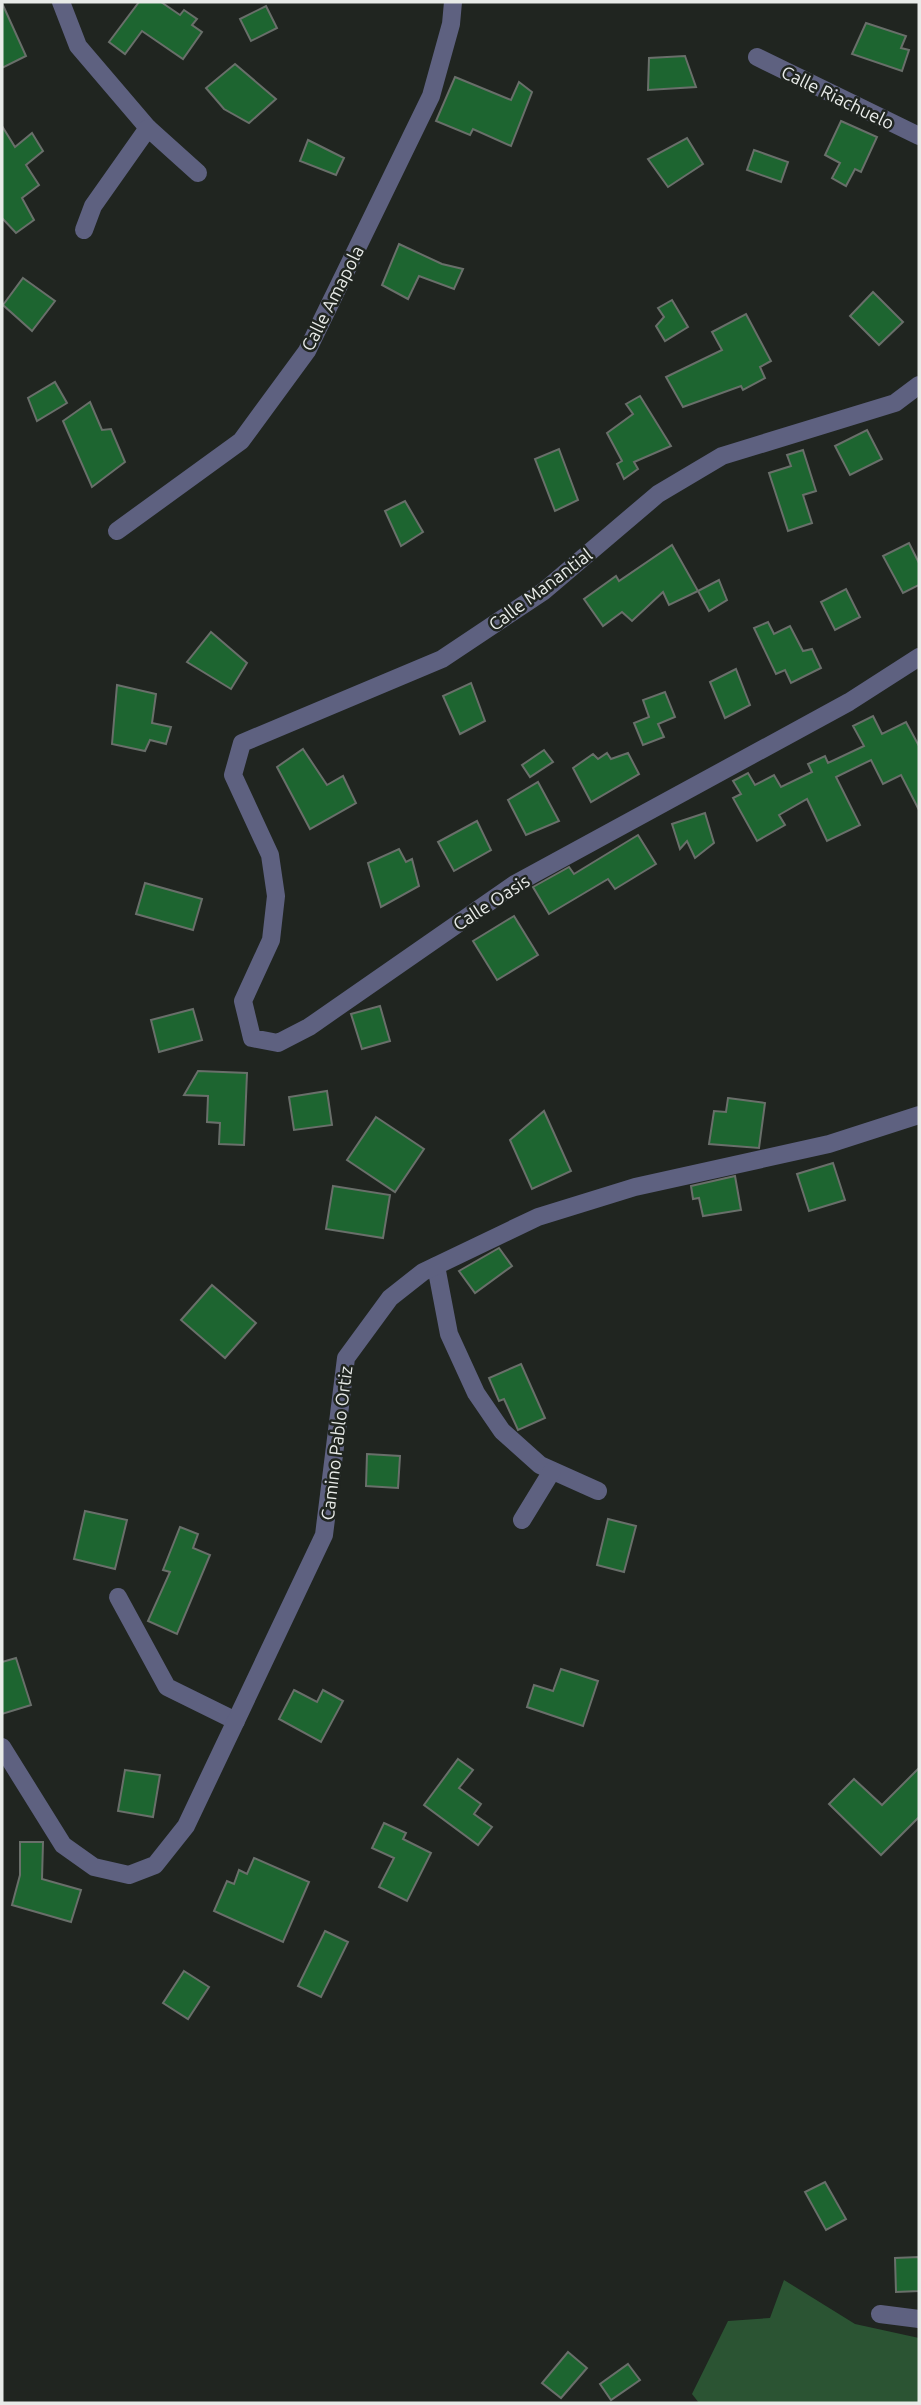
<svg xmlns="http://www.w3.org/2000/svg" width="921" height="2405" font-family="Ubuntu,sans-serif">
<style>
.green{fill:#2b5433}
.building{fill:#1d6530;stroke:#696f6a;stroke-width:2}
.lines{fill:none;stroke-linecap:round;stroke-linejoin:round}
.minor{stroke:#5e6180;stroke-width:18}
.labels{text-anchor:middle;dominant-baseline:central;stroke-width:5;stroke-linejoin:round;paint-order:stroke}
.street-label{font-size:18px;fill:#e8ebe8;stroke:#202520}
</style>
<rect width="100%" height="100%" fill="#202520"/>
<path class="green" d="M784,2280L855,2324L919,2338V2403H699L692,2394L728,2321L770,2318Z"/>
<g class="building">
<path d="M139,2H161L180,15L184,10L197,19L192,25L202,32L183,59L142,31L125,54L109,42Z"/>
<path d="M2,3L26,56L2,68Z"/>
<path d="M266,6L277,28L251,41L240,19Z"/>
<path d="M866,23L906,36L901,48L909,50L902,71L852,54Z"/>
<path d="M685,56L696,87L648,90L649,58Z"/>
<path d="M235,64L276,99L249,123L224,109L206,88Z"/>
<path d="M455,77L511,100L519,82L532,92L511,146L473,129L470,135L436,121Z"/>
<path d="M841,121L877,137L861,172L855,169L846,186L832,178L840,163L825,155Z"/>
<path d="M2,126L15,147L32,133L43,151L26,165L39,185L22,198L34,220L16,233L2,218Z"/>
<path d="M687,138L703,164L668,187L648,159Z"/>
<path d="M308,140L344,158L336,175L300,161Z"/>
<path d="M754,150L788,162L781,182L747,170Z"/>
<path d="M399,244L442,264L463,269L454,289L419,276L408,299L382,285Z"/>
<path d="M23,278L55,301L32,331L3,305Z"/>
<path d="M873,292L903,322L879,345L850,316Z"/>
<path d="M672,300L688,327L665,341L656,326L664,317L658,308Z"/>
<path d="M746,314L771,361L760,367L765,378L743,390L741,386L683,407L666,377L722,350L712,332Z"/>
<path d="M55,382L67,403L37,421L28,398Z"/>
<path d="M640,396L671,446L634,462L638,469L624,479L617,464L622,461L607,433L633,414L626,404Z"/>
<path d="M90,402L102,430L111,429L125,462L92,487L63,421Z"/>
<path d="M867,430L882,459L850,475L835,446Z"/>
<path d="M559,449L578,500L555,511L535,459Z"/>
<path d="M803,450L816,491L803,495L812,523L788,531L769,473L791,466L787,455Z"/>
<path d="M405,501L423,532L401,546L385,511Z"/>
<path d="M909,543L919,563V585L903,593L883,556Z"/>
<path d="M672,545L698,591L669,605L663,592L632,621L622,612L603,626L584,599L616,576L619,581Z"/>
<path d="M719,580L727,600L709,611L698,591Z"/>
<path d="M846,589L860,617L835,630L821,602Z"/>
<path d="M768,622L774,634L790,626L803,651L812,649L821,668L791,683L785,670L776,674L754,628Z"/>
<path d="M211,632L247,663L231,689L187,662Z"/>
<path d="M736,669L750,705L725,718L710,682Z"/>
<path d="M471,683L485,721L460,734L443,696Z"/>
<path d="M117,685L156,694L152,723L171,727L166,744L150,740L145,751L112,744Z"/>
<path d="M665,692L675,717L658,724L664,737L643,745L634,723L649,717L643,700Z"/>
<path d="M873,716L882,734L906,722L919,746V810L901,775L883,784L871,760L836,777L860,825L827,841L807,799L779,815L785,825L757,841L733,798L741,794L733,781L748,773L755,785L774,775L781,787L812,772L808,764L825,756L828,763L864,746L853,726Z"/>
<path d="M303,749L327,785L343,776L356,803L310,829L277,767Z"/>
<path d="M544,750L553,762L530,777L522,765Z"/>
<path d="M607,753L611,759L628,753L639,774L591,802L573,768L593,754L598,759Z"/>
<path d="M538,782L559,821L526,835L508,800Z"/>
<path d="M705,813L714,843L695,858L687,841L680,849L672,824Z"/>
<path d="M477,821L491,850L454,871L438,842Z"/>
<path d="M638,835L656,864L615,889L608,879L549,914L533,887L569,867L574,874Z"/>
<path d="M399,849L406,862L412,859L419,886L381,907L368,863Z"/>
<path d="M145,883L202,899L193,930L136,914Z"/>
<path d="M514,916L538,955L497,980L473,941Z"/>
<path d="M380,1006L390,1041L362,1049L351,1014Z"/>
<path d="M193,1009L202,1040L159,1052L151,1020Z"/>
<path d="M198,1071L247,1073L244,1145L219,1144L220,1123L207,1122L208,1096L184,1095Z"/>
<path d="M327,1091L332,1125L294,1130L289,1097Z"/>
<path d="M728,1098L765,1103L759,1148L709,1144L714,1111L726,1112Z"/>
<path d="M544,1111L571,1171L532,1189L510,1140Z"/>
<path d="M376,1117L424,1149L395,1192L347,1160Z"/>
<path d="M833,1163L845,1200L809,1211L797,1174Z"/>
<path d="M735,1176L741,1210L703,1216L699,1198L693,1199L691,1186Z"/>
<path d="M333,1186L390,1195L383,1238L326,1229Z"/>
<path d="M499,1248L512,1266L475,1293L459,1271Z"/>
<path d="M212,1285L256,1323L225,1358L181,1320Z"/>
<path d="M521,1364L545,1418L518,1430L504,1399L499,1401L489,1378Z"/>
<path d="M367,1454L400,1456L398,1488L366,1486Z"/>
<path d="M85,1511L127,1520L115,1569L74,1559Z"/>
<path d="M608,1519L636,1526L624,1572L597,1565Z"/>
<path d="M180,1527L198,1534L193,1548L210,1555L177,1634L148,1621L170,1572L163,1570Z"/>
<path d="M16,1658L31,1705L2,1714V1662Z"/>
<path d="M561,1669L598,1681L583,1726L527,1707L534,1685L553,1691Z"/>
<path d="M294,1690L317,1702L323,1690L343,1701L321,1742L279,1719Z"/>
<path d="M458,1759L473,1770L459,1788L481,1804L474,1814L492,1827L478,1845L424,1805Z"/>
<path d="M919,1768V1817L881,1855L829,1804L854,1779L882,1805Z"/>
<path d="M125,1770L160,1775L153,1817L118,1811Z"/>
<path d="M384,1823L406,1833L403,1839L431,1853L407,1901L379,1887L394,1858L372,1848Z"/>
<path d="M20,1842H43L42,1879L81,1890L71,1922L12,1905L20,1875Z"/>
<path d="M254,1858L309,1882L283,1942L214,1911L227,1881L234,1884L239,1870L247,1874Z"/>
<path d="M325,1931L348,1942L321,1997L298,1986Z"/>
<path d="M184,1971L209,1987L188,2019L163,2003Z"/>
<path d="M825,2182L846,2219L826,2230L805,2192Z"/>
<path d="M919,2257V2291L896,2292L895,2258Z"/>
<path d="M568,2352L587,2368L561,2398L542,2383Z"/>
<path d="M628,2364L640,2380L611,2400L600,2384Z"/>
</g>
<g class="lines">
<g class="minor">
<path d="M61,2L78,46L148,128"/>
<path d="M757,57L919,136"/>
<path d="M84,230L93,206L148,128L198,173"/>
<path d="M919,385L895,403L722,456L658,494L544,591L442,659L242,743L233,775L270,855L276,896L271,940L243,1001L252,1038L278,1043L309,1027L515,884L849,702L919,657"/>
<path d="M117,531L241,441L307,351L431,96L451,24L453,2"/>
<path d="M436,1266L449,1334L476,1393L502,1431L540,1465L598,1491"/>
<path d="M522,1520L552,1471"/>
<path d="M118,1597L167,1687L236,1721"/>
<path d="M2,1747L63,1845L94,1867L129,1875L155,1865L186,1826L324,1535L346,1358L390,1298L423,1272L538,1217L635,1187L829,1144L919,1115"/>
<path d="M880,2314L919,2319"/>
</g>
</g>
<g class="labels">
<g class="street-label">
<text transform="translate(838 97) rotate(26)">Calle Riachuelo</text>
<text transform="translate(332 298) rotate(-63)">Calle Amapola</text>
<text transform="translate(540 589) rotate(-37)">Calle Manantial</text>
<text transform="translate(491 902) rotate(-33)">Calle Oasis</text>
<text transform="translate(336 1443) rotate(-83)">Camino Pablo Ortiz</text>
</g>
</g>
<rect width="921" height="2405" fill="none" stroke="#e8ebe8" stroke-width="7"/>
</svg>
